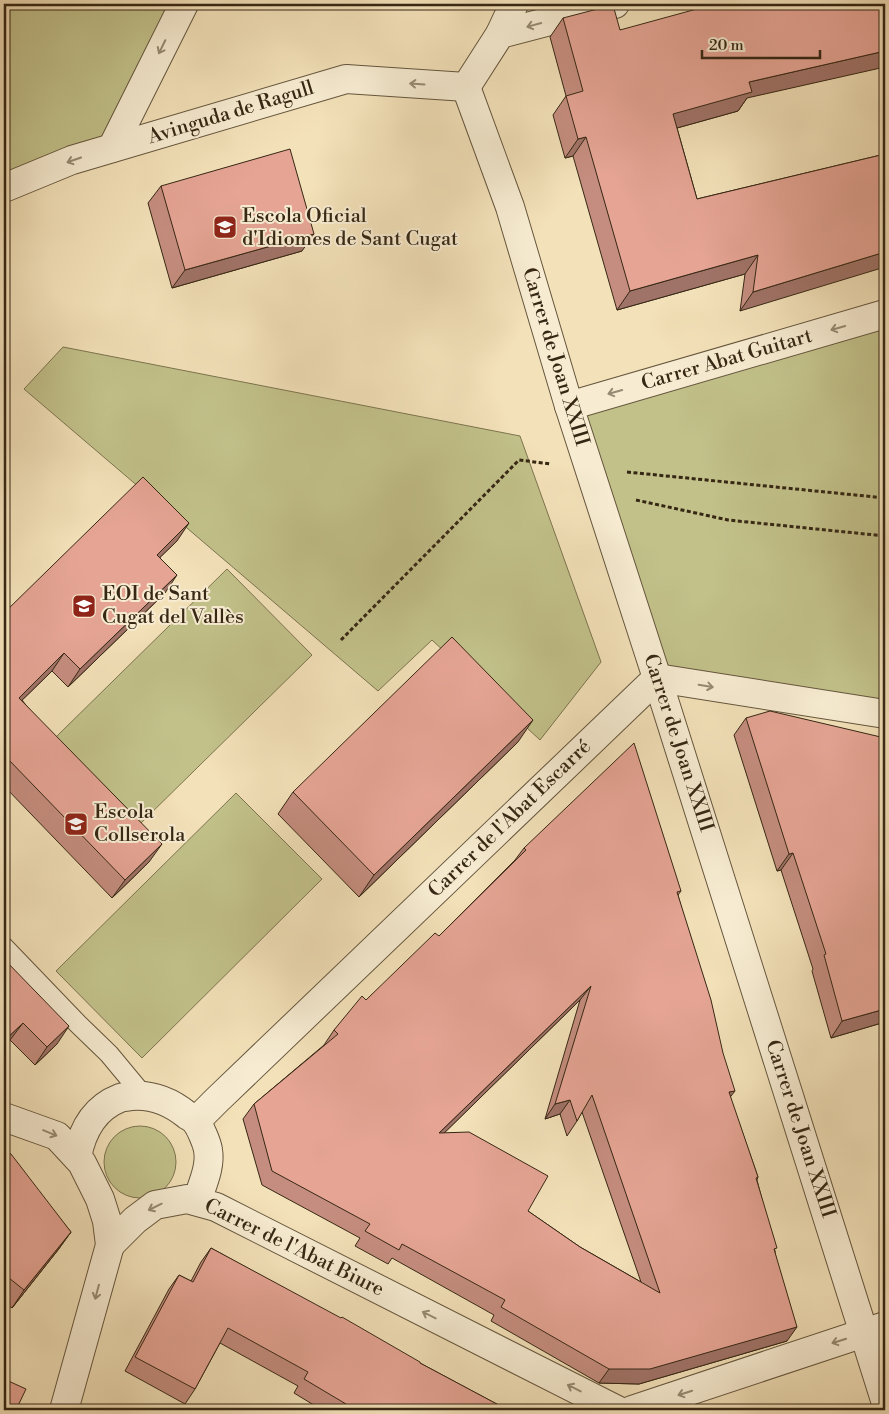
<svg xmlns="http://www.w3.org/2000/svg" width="889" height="1414" font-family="'Libre Bodoni',serif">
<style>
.green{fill:#c2c18a;stroke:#7c744f}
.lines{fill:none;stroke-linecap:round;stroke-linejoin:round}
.lane-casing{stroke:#65563d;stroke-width:21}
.street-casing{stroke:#65563d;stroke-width:30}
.path{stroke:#362714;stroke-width:3;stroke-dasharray:4 2.5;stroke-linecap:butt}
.lane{stroke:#f7ecd2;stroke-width:19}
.street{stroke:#f7ecd2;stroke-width:28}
.wall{fill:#c58d7f;stroke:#362714;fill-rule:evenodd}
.shaded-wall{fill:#a07368;stroke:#362714}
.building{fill:#e5a494;stroke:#362714;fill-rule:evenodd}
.oneway{stroke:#968a73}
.labels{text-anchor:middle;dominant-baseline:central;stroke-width:4;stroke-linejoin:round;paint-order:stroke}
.street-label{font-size:20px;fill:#362714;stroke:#f7ecd2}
.poi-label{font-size:20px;fill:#362714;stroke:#f7ecd2;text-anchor:start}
</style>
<rect width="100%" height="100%" fill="#f3e1b9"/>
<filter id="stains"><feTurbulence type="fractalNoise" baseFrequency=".004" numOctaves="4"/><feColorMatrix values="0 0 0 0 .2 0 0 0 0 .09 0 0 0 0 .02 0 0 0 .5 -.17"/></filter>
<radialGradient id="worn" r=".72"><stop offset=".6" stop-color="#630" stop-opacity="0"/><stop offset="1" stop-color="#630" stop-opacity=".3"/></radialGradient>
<g class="green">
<path d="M4,4H180L112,148L4,188Z"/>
<path d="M885,316V717L657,678L569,406Z"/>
<path d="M63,347L520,436L601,662L540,740L432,640L378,691L24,389Z"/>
<path d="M227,569L312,655L141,823L56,737Z"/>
<path d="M236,793L322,879L142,1058L56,971Z"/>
<circle cx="140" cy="1162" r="36"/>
</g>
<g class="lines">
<g class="lane-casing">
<path id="lane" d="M4,947L78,1024L109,1054L143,1095"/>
</g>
<g class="street-casing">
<g id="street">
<path d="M500,34L615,4"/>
<path d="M466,87L510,207L569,406L657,678L885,1400"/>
<path d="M466,87L500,34L514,4"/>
<path d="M112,148L184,4"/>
<path d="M4,188L72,160L346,79L466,87"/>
<path d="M569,406L885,314"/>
<path d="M657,678L885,714"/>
<path d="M4,1117L57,1136L82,1163L100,1199L107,1221L110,1245L64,1410"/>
<path d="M196,1121L217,1100L657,678"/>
<path d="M77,1157C82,1131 94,1108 120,1098C123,1097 127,1097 131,1096C152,1094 171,1102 187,1115C190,1117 194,1119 196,1122C200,1127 207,1143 208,1150C211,1167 202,1185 197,1201"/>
<path d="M110,1245L135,1220L155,1205L187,1199L216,1207L617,1410"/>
<path d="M632,1410L885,1326"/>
</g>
</g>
<g class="path">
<path d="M627,472L885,498"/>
<path d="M636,500L728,520L885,536"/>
<path d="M341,640L519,460L551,464"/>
</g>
<use href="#lane" class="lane"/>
<use href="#street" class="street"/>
</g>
<g class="wall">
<path d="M563,18L620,30L747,98L738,111L677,128L697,199L885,154L740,311L745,274L617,310L573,156L565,158L553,115L566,96L550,37Z"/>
<path d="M161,186L302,251L172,288L148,203Z"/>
<path d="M177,541L160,557L165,593L68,687L52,671L22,700L149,862L112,898L4,786V613Z"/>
<path d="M746,718L885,738V1022L831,1038L812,971L813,969L781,870L777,871L734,735Z"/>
<path d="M518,742L359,897L278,814L293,792Z"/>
<path d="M524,848L681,891L678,895L730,1097L758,1177L757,1180L775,1251L787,1341L639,1384L599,1383L491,1321L494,1315L392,1258L388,1264L355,1246L360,1238L262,1185L243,1119L254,1104L324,1045L334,1030L366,1000L439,936L515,860ZM580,1000L545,1119L560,1114L567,1136L577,1121L582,1112L641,1282L580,1247L528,1211L444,1133Z"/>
<path d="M4,959L57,1044L35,1065L10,1040Z"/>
<path d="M4,1150L71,1232L58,1250L12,1308L4,1302Z"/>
<path d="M211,1248L420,1363L508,1410H322L294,1393L298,1386L220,1343L195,1389L185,1404L125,1371L169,1289L179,1275L191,1281L201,1262Z"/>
</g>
<g class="shaded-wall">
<path d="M885,51V67L747,98L738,111L659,133L673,114L749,82Z"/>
<path d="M586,137L573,156L565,158L578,139Z"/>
<path d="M314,234L302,251L172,288L185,270Z"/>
<path d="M885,252V267L740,311L753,292Z"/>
<path d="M758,255L745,274L617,310L630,291Z"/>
<path d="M189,523L177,541L145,572L157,555Z"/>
<path d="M177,575L165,593L68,687L80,669Z"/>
<path d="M64,653L52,671L7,715L19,698Z"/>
<path d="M533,720L518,742L359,897L374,875Z"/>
<path d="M162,844L149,862L112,898L125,880Z"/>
<path d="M793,853L781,870L777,871L789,854Z"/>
<path d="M591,986L580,1000L429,1148L439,1133Z"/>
<path d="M885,1009V1022L831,1038L842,1021Z"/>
<path d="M23,1023L10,1040L4,1047V1041Z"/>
<path d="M69,1026L57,1044L35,1065L47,1047Z"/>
<path d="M735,1091L724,1105L729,1092Z"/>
<path d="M570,1100L560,1114L545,1119L555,1104Z"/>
<path d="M71,1232L58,1250L12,1308L24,1290Z"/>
<path d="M797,1327L787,1341L639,1384L599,1383L609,1369Z"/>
</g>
<g class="building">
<path d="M715,4H885V51L749,82L752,92L673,114L697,199L885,154V252L753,292L758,255L630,291L586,137L578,139L566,96L583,91L563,18L613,5L620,30Z"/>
<path d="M290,149L314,234L185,270L161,186Z"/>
<path d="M143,477L189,523L157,555L177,575L80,669L64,653L19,698L162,844L125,880L8,759L4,763V613Z"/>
<path d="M452,637L533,720L374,875L293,792Z"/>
<path d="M770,711L885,738V1009L842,1021L824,955L826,954L793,853L789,854L746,718Z"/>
<path d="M634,743L681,891L677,892L711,1000L723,1053L735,1091L729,1092L758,1177L756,1178L777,1248L774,1249L797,1327L650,1369H609L501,1307L505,1300L402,1244L399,1250L365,1231L370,1224L272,1171L254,1104L338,1034L334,1030L362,996L366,1000L435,933L439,936L526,850L524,848ZM591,986L555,1104L570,1100L577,1121L592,1095L660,1293L580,1247L528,1211L548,1176L469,1132L439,1133Z"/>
<path d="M4,959L69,1026L47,1047L23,1023L4,1041Z"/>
<path d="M4,1150L11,1154L71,1232L24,1290L4,1274Z"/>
<path d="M211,1248L341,1318L342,1317L420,1362V1363L508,1410H344L346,1404L304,1379L308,1372L228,1328L195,1389L135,1357L179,1275L193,1282Z"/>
<path d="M4,1379L26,1389L16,1410H4Z"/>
<path d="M828,1407L829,1410H818Z"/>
</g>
<defs><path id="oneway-shaft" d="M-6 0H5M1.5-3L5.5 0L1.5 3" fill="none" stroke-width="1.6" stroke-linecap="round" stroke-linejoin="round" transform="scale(1.25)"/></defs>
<g class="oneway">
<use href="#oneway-shaft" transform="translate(534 25) rotate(165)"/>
<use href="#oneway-shaft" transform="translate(162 47) rotate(116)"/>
<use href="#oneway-shaft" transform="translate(417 84) rotate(-176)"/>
<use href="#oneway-shaft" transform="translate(74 160) rotate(161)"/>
<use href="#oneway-shaft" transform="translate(838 328) rotate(164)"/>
<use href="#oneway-shaft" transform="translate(615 392) rotate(164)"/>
<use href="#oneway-shaft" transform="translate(706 686) rotate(9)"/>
<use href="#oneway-shaft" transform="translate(50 1133) rotate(22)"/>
<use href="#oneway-shaft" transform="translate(155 1207) rotate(154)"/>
<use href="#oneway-shaft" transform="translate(97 1292) rotate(105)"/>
<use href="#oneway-shaft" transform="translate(429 1315) rotate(-153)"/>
<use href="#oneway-shaft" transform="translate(839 1341) rotate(162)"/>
<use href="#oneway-shaft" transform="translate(574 1388) rotate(-153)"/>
<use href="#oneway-shaft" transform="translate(685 1393) rotate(162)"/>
</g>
<defs>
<g id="university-square" transform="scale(1.25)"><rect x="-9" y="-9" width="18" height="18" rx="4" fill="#8f2418" stroke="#f7ecd2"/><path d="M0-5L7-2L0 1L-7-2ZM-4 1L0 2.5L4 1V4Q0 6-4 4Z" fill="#fff"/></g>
<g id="school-square" transform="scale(1.25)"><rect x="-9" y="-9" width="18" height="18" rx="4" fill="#8f2418" stroke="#f7ecd2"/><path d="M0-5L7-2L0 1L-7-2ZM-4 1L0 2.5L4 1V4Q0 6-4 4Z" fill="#fff"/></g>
</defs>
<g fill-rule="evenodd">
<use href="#university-square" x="225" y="227"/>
<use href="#school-square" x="84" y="606"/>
<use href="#school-square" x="76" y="824"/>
</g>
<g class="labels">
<g class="street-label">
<text transform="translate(231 113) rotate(-17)">Avinguda de Ragull</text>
<text transform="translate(555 357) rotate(73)">Carrer de Joan XXIII</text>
<text transform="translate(727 360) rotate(-16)">Carrer Abat Guitart</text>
<text transform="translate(678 743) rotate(72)">Carrer de Joan XXIII</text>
<text transform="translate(510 819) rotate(-44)">Carrer de l'Abat Escarré</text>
<text transform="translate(800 1129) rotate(72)">Carrer de Joan XXIII</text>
<text transform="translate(294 1248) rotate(26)">Carrer de l'Abat Biure</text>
</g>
<g class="poi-label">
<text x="242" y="216">Escola Oficial<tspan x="242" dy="23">d'Idiomes de Sant Cugat</tspan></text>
<text x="102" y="594">EOI de Sant<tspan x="102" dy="23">Cugat del Vallès</tspan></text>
<text x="94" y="812">Escola<tspan x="94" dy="23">Collserola</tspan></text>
</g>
</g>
<rect width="889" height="1414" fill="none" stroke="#f3e1b9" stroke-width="20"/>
<rect x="5" y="5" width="879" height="1404" fill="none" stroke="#362714" stroke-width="2.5"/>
<rect x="10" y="10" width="869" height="1394" fill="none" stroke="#362714"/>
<path d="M702 50v8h118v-8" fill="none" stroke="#362714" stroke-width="2.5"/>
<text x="709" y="50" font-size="15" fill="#362714" stroke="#f7ecd2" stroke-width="4" paint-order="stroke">20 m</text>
<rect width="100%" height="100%" filter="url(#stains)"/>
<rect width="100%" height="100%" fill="url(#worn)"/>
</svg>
